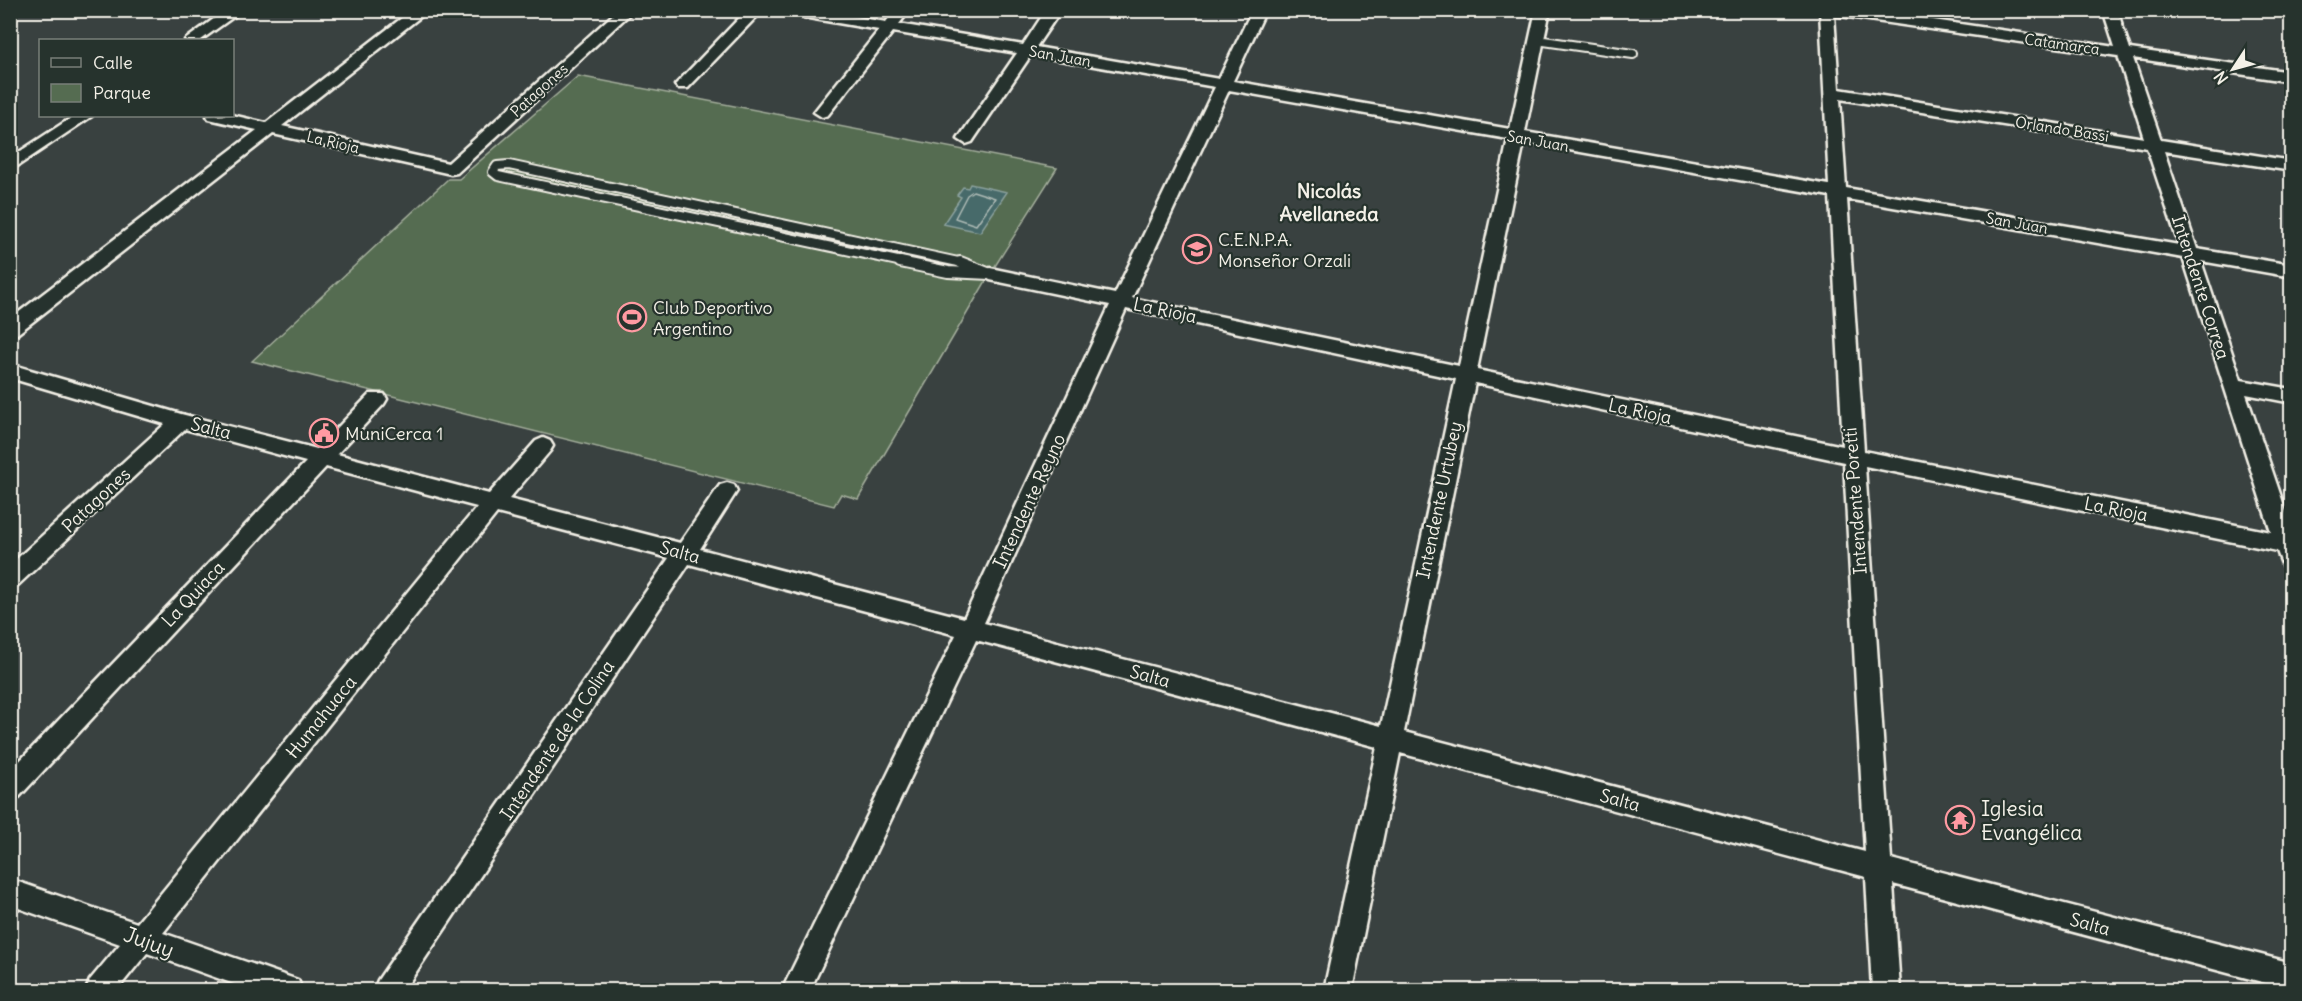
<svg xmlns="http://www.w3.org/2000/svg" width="2302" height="1001" font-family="Delius,sans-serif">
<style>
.green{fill:#556c51;stroke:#a4ae9c;stroke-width:1.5}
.water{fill:#476b6b;stroke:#8ca19d;stroke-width:1.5}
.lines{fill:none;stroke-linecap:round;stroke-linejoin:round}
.shore{stroke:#afbbb6;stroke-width:1.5}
.lane-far1-casing{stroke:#f4f1e8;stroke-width:12}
.lane-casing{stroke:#f4f1e8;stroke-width:14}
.street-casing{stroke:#f4f1e8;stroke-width:5}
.lane-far1{stroke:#26332d;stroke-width:8}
.lane{stroke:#26332d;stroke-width:10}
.street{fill:#26332d;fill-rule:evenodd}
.labels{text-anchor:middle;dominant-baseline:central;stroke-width:4.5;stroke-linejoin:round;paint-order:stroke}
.far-street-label{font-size:15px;fill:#f4f1e8;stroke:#26332d}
.poi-label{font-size:18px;fill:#f4f1e8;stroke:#26332d;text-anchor:start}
.street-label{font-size:18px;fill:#f4f1e8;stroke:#26332d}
.neighbourhood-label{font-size:20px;font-weight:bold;fill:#f4f1e8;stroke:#26332d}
.near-poi-label{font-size:21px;fill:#f4f1e8;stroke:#26332d;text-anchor:start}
.near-street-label{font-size:21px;fill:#f4f1e8;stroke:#26332d}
</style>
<rect width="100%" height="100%" fill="#394140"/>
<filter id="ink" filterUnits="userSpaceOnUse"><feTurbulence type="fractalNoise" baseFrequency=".0167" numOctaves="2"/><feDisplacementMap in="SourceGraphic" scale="12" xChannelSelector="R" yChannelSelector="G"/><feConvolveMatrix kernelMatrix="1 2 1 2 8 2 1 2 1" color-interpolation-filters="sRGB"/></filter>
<g filter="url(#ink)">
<path class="green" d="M578,76L1057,168L990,274L858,499L841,494L834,506L252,361L448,179H459Z"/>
<path class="water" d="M970,184L1007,192L980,232L943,224L961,197L957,195L963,187L968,188Z"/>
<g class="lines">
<path class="shore" d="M973,191L995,198L976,225L955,218L967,195Z"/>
<g class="lane-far1-casing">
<g id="lane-far1">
<path d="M1537,40L1633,54"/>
<path d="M907,263L498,176L493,172L497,166L509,165L963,263"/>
</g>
</g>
<g class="lane-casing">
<path id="lane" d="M900,262L948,272L990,274L960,262"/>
</g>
<g class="street-casing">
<g id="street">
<path d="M226,10H243L201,40H185Z"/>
<path d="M412,10H429L282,126L448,163L618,10H634L457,173L451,174L273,134L17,334L10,335V319L257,130L209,119L207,116L232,115L266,123Z"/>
<path d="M747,10H763L688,88H678L675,85L678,82Z"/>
<path d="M778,10H814L886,22L895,10H910L899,24L1023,45L1046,10H1061L1036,47L1219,79L1252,10H1266L1233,81L1510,129L1536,10H1550L1525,132L1829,185L1820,10H1866L2115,47L2103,10H2117L2130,49L2292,72V82L2133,58L2161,140L2292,161V171L2164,151L2197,249L2292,265V277L2201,261L2241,380L2292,389V403L2246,394L2292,529V572L2284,569L2277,551L1865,466L1891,859L2292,963V990L1893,884L1900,990H1872L1866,877L1400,753L1352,990H1324L1377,747L976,640L810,990H782L956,635L689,564L404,990H374L378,980L669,558L497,513L163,933L298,980L302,990H251L147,953L117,990H86L90,980L120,944L10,905V879L137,923L477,507L326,467L19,797L10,800V771L306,462L185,429L18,585L10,588V565L165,424L10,378V364L181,414L317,449L370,394H384L387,399L384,404L337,454L489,494L536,441L543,438L550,441L553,446L550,451L509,499L680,543L720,485L727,483L734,485L737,491L700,549L964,618L1110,305L990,280L981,274L990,268L1115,294L1215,87L1031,55L972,142L966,144L958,139L1017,53L893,32L828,115L822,117L814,112L879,30L785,14ZM1834,15L2118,56L2144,138L1839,89ZM1229,90L1508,139L1459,366L1132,298ZM1840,99L2147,148L2179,245L1846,188ZM1524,142L1830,196L1843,446L1477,370ZM1847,199L2183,258L2271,532L1864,451ZM1126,309L1456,379L1381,726L984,623ZM1475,383L1844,462L1865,852L1404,732Z"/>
<path d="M74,116H92L10,171V158Z"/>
</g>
</g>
<use href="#lane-far1" class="lane-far1"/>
<use href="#lane" class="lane"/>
<use href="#street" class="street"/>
</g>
</g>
<defs>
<g id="school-ring" transform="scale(1.5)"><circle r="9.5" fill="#26332d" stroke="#ff9aa2" stroke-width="1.5"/><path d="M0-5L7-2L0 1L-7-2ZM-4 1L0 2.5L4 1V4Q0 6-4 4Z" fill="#ff9aa2"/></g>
<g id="stadium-ring" transform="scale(1.5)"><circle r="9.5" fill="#26332d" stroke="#ff9aa2" stroke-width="1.5"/><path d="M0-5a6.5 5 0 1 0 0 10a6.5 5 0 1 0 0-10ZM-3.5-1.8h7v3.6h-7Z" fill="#ff9aa2"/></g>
<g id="civic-ring" transform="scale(1.5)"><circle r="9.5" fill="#26332d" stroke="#ff9aa2" stroke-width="1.5"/><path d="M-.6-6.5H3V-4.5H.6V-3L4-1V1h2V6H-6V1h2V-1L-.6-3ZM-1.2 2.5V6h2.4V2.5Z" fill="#ff9aa2"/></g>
<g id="temple-ring" transform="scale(1.5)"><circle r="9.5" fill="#26332d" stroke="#ff9aa2" stroke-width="1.5"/><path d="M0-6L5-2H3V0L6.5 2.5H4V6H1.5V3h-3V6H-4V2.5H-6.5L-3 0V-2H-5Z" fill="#ff9aa2"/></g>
</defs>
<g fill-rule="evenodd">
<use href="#school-ring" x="1197" y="249"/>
<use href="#stadium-ring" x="632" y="317"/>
<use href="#civic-ring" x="324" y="433"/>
<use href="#temple-ring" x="1960" y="820"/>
</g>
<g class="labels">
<g class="far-street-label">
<text transform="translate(2062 44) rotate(8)">Catamarca</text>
<text transform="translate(1060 56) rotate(10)">San Juan</text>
<text transform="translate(539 90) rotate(-42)">Patagones</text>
<text transform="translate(2062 129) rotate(9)">Orlando Bassi</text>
<text transform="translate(1538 141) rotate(10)">San Juan</text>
<text transform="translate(333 142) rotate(13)">La Rioja</text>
<text transform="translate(2017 223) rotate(10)">San Juan</text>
</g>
<g class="poi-label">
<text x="1218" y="239">C.E.N.P.A.<tspan x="1218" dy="21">Monseñor Orzali</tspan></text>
<text x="653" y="307">Club Deportivo<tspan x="653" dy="21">Argentino</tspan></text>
<text x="345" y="433">MuniCerca 1</text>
</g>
<g class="street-label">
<text transform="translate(2201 287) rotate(72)">Intendente Correa</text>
<text transform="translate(1165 310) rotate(12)">La Rioja</text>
<text transform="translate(1640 411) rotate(12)">La Rioja</text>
<text transform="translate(211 428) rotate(14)">Salta</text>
<text transform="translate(96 500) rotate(-43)">Patagones</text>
<text transform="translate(1439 500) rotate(-78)">Intendente Urtubey</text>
<text transform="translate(1029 501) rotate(-65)">Intendente Reyno</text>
<text transform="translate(1855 501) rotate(-94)">Intendente Poretti</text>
<text transform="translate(2116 509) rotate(11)">La Rioja</text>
<text transform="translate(680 552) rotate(15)">Salta</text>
<text transform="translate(193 594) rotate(-47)">La Quiaca</text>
<text transform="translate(1150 676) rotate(15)">Salta</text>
<text transform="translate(321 717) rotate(-51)">Humahuaca</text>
<text transform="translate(557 740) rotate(-56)">Intendente de la Colina</text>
<text transform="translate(1620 800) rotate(15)">Salta</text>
<text transform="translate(2090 924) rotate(15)">Salta</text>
</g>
<g class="neighbourhood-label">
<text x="1329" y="190">Nicolás<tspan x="1329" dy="23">Avellaneda</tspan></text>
</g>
<g class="near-poi-label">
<text x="1981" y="808">Iglesia<tspan x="1981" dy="24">Evangélica</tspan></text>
</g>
<g class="near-street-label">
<text transform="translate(149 942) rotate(20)">Jujuy</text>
</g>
</g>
<rect width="2302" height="1001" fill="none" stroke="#26332d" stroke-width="36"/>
<rect x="18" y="18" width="2266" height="965" fill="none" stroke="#f4f1e8" stroke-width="2" filter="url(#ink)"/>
<rect x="39" y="39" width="195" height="78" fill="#26332d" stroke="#787f78" stroke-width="1.5"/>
<rect x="51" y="58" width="30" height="9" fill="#26332d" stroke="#787f78" stroke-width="1.5"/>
<text x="93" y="69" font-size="18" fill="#f4f1e8">Calle</text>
<rect x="51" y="84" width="30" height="18" fill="#556c51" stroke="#787f78" stroke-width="1.5"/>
<text x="93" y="99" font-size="18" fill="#f4f1e8">Parque</text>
<g transform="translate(2233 69) rotate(234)" stroke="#26332d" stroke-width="4.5" paint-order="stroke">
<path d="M0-4.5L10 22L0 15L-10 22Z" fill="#f4f1e8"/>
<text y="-9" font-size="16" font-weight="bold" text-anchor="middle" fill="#f4f1e8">N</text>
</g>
</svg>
